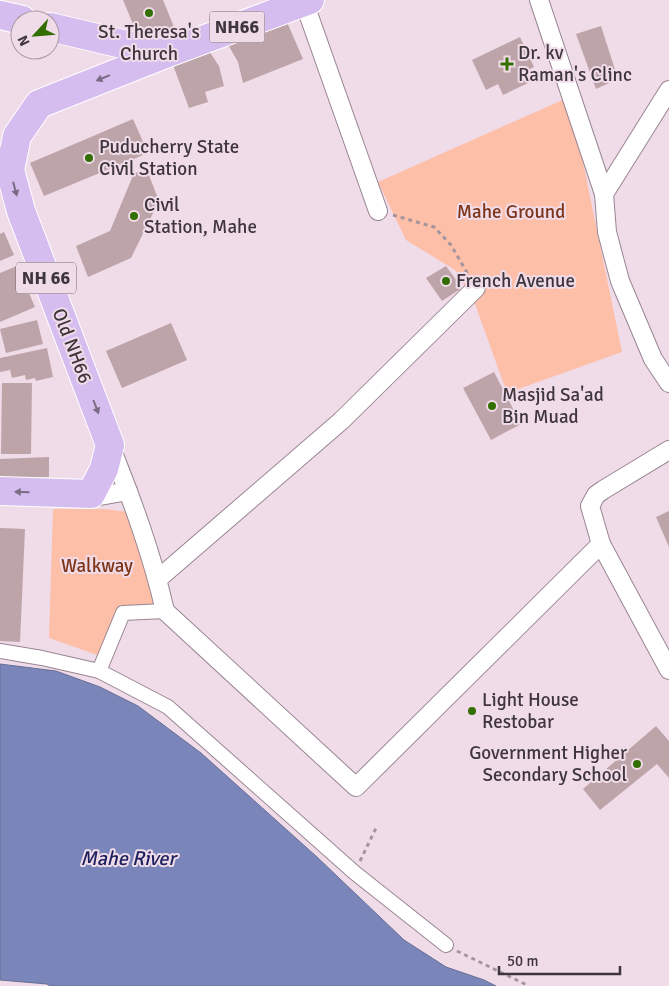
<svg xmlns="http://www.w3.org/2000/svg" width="669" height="986" font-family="Signika,sans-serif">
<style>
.green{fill:#febfa8}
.water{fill:#7a86ba;stroke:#686e94}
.building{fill:#bda4a8}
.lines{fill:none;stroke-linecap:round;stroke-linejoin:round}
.pedestrian-casing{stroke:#988592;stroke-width:16}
.minor-casing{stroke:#988592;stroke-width:20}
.primary-casing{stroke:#fff;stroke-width:30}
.path{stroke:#a3949e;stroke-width:3;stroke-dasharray:4 4;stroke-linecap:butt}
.pedestrian{stroke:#fff;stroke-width:14}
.minor{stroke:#fff;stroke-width:18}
.primary{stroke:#d5bdef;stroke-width:28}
.oneway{fill:#7a6c84}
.poi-dot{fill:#336e00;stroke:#f0dbe9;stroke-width:2}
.labels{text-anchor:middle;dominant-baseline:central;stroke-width:4;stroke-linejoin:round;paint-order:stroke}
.shield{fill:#f0dbe9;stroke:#736870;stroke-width:1}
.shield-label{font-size:18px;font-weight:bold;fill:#3e363c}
.poi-label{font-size:19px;fill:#3e363c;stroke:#f0dbe9;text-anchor:start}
.park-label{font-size:19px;fill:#7d3417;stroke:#f0dbe9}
.street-label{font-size:19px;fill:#3e363c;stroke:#f0dbe9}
.water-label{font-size:20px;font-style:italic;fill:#1b205e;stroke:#f0dbe9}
</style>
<rect width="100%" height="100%" fill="#f0dbe9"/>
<g class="green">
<path d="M567,98L579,143L622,352L507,393L475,304L455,270L406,240L378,182Z"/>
<path d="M53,509H104L128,512L158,605L120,607L103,657L49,638Z"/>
</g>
<path class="water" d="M0,664L56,671L100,687L138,706L201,753L317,857L404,940L446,967L484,980L496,986H50L47,984L0,980Z"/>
<g class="building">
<path d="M123,0H163L174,27L140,41Z"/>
<path d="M287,22L303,59L243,83L238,62L227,43Z"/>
<path d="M601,26L618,79L596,89L576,34Z"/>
<path d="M520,37L534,67L522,73L528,83L503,95L498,84L486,90L472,60Z"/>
<path d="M209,51L219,66L224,86L205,92L208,102L189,108L173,65Z"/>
<path d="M133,119L148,153L44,196L30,163Z"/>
<path d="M147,170L159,201L131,258L88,277L76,246L110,231L134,173Z"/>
<path d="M4,232L14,255L0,261V234Z"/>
<path d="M17,266L35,307L0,322V273Z"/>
<path d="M446,266L462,288L442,301L426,278Z"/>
<path d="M37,320L43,344L6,353L0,329Z"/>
<path d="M171,323L187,360L122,388L106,351Z"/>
<path d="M47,348L53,377L36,381L35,378L26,380L25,375L12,378L10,370L0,372V358Z"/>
<path d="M494,372L521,424L491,440L463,388Z"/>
<path d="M2,383H32L31,454H1Z"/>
<path d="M49,457V477L0,479V459Z"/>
<path d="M669,511V547L656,517Z"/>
<path d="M0,528L25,529L20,642L0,641Z"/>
<path d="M656,726L669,741V778L657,764L600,810L583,789Z"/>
</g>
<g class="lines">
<g class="pedestrian-casing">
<g id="pedestrian">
<path d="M0,651L42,658L99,671L168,707L355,873L446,945"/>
<path d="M99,671L123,613L165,611"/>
</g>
</g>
<g class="minor-casing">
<g id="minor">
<path d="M539,0L604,194L607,232L620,281L653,359L669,383"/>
<path d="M304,2L378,211"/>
<path d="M604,194L669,90"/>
<path d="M110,445C132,500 152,554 165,611L356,787L601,544"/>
<path d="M669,450L603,490L596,495L590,506L601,544L669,670"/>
<path d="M91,494L100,496L128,491"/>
<path d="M158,579L341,421L476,288"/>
</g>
</g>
<g class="primary-casing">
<g id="primary">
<path d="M0,15L22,20"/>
<path d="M50,27L165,54"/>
<path d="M0,491L91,494L104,469L110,445L21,211L10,170L17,136L39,104L165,54L310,0"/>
</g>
</g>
<g class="path">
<path d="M393,215L434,227L451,245L469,276"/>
<path d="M360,861L377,826"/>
<path d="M457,951L529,986"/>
</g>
<use href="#pedestrian" class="pedestrian"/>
<use href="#minor" class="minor"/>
<use href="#primary" class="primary"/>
</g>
<defs><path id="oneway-solid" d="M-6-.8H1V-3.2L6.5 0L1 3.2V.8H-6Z" transform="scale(1.25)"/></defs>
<g class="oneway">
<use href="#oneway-solid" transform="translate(103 78) rotate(158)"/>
<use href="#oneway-solid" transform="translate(15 189) rotate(75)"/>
<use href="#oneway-solid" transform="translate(96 407) rotate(69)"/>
<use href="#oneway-solid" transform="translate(22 492) rotate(-178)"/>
</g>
<g class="poi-dot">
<circle cx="149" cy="13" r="5"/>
<path d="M504.5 56.5h5v5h5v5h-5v5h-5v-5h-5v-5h5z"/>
<circle cx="89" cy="158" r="5"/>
<circle cx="134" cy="216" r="5"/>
<circle cx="446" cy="281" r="5"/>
<circle cx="492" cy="406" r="5"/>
<circle cx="472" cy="711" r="5"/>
<circle cx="637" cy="764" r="5"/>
</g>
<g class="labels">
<g class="shield">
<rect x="209.5" y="11.5" width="55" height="31" rx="4"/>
<rect x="16" y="262.5" width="60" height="31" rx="4"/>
</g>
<g class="shield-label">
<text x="237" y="27">NH66</text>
<text x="46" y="278">NH 66</text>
</g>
<g class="poi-label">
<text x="149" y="32" text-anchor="middle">St. Theresa's<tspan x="149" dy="22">Church</tspan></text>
<text x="518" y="53">Dr. kv<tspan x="518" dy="22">Raman's Clinc</tspan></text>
<text x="99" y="147">Puducherry State<tspan x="99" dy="22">Civil Station</tspan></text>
<text x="144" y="205">Civil<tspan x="144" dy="22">Station, Mahe</tspan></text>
<text x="456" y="281">French Avenue</text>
<text x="502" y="395">Masjid Sa'ad<tspan x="502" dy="22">Bin Muad</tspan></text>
<text x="482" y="700">Light House<tspan x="482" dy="22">Restobar</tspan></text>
<text x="627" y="753" text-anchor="end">Government Higher<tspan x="627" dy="22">Secondary School</tspan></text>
</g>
<g class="park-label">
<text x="511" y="212">Mahe Ground</text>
<text x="97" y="566">Walkway</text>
</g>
<g class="street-label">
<text transform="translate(72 346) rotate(69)">Old NH66</text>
</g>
<g class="water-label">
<text x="128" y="858">Mahe River</text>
</g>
</g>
<g transform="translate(35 35) rotate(244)"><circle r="24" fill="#f0dbe9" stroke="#a999a4"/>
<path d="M0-4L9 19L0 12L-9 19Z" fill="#336e00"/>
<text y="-8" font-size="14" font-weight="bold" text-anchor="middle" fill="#3e363c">N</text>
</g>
<path d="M499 966v8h121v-8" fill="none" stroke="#3e363c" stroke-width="2.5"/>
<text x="507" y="966" font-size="15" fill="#3e363c" stroke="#f0dbe9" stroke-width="4" paint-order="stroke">50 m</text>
</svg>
